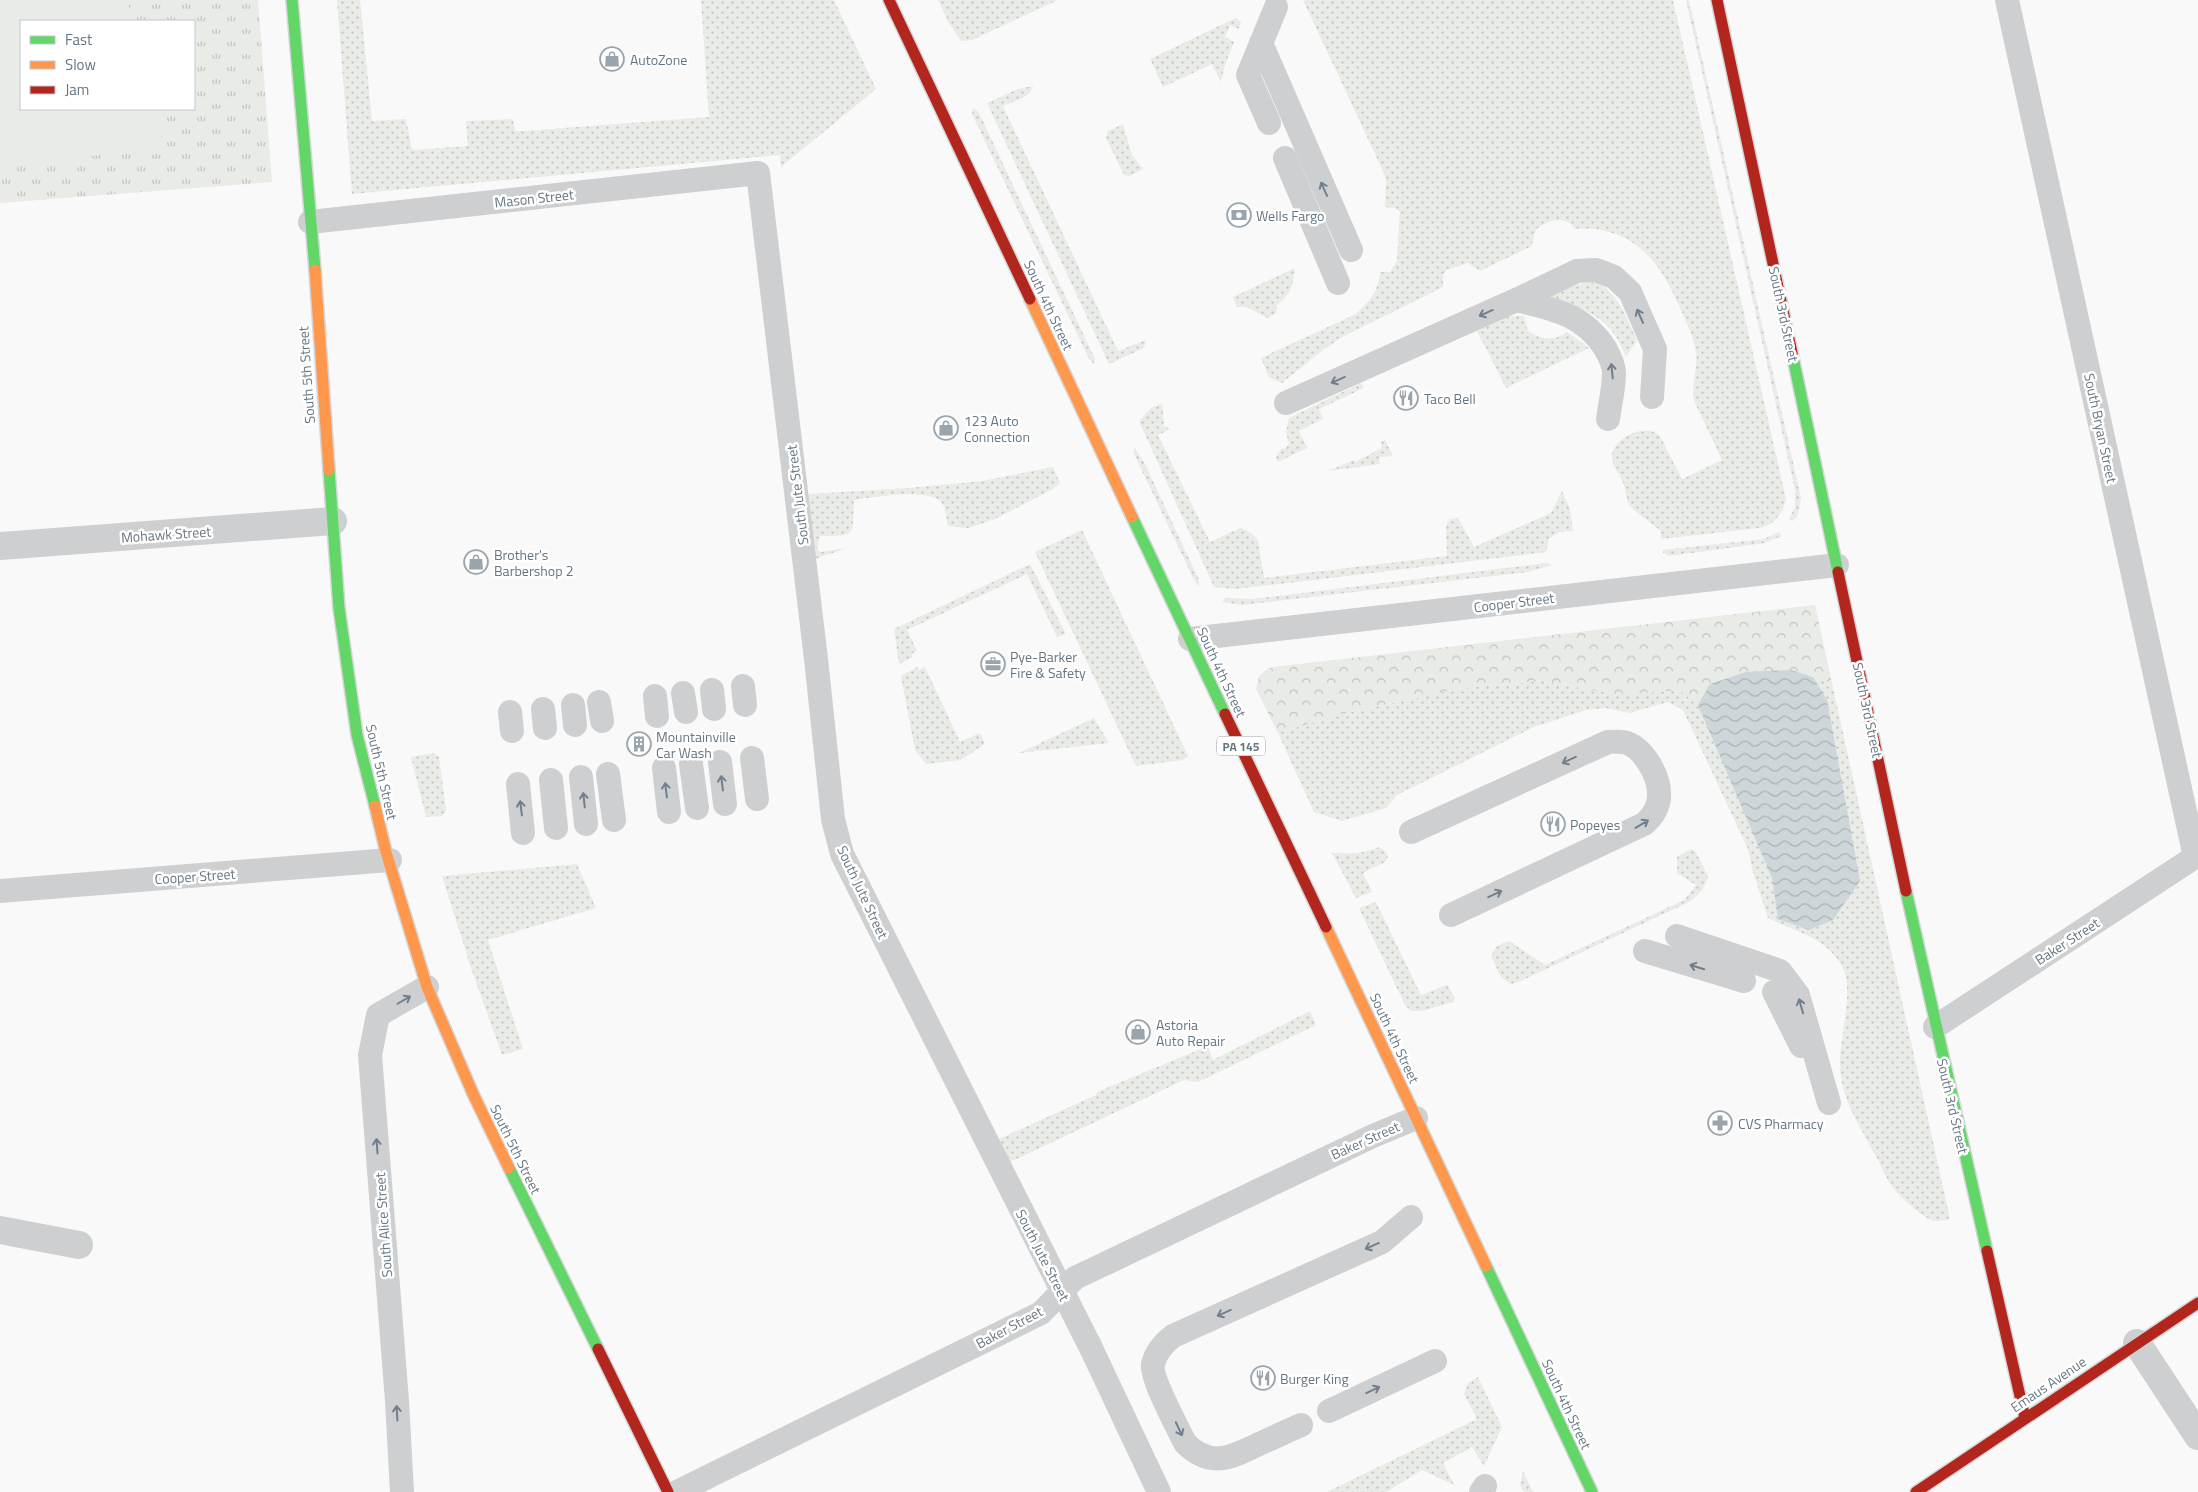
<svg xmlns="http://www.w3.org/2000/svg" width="2198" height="1492" font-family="'Titillium Web',sans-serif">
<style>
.grass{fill:url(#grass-dots)}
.forest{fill:url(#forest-crowns)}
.park{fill:url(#park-tufts);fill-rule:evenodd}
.pitch{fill:#e8ebe6}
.water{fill:url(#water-waves)}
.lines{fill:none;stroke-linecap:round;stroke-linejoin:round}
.fast-casing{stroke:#d5d6d7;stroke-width:14}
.slow-casing{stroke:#d5d6d7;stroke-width:14}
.jam-casing{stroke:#d5d6d7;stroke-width:14}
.lane{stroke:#cecfd0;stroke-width:24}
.street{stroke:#cecfd0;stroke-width:28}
.fast{stroke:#63d668;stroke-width:11}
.slow{stroke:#ff974d;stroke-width:11}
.jam{stroke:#b3261e;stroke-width:11}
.oneway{stroke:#707f8b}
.labels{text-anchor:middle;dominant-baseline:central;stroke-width:5;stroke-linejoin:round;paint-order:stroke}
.shield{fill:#fff;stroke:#939fa8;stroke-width:1}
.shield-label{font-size:12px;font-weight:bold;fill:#657683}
.poi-label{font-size:14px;fill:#657683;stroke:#fff;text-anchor:start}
.street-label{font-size:14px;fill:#657683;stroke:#fff}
</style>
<defs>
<pattern id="grass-dots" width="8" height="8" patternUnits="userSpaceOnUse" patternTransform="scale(1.25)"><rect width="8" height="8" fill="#e8ebe6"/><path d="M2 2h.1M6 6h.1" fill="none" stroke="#c0c3c0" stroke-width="1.8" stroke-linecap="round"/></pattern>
<pattern id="forest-crowns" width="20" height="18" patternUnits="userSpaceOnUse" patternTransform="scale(1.25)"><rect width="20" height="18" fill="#e8ebe6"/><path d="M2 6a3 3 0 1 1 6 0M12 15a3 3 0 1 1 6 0" fill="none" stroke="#c0c3c0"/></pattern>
<pattern id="park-tufts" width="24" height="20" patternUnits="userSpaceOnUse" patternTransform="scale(1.25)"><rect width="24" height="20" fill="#e8ebe6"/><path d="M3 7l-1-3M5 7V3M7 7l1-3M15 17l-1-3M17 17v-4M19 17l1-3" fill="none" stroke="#c0c3c0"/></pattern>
<pattern id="water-waves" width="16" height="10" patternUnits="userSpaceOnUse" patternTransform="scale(1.25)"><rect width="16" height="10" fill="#ced6d9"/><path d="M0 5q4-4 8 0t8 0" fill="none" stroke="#abb2b5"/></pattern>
</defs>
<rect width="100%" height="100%" fill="#f9f9f9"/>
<g class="grass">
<path d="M337,0H360L372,121L406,119L412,150L468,146L466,121L513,119L515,131H524L709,117L701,0H834L876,89L781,167L780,155L352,194Z"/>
<path d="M938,0H1058L972,40L961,41L949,23Z"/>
<path d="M1303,0H1673L1786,499C1782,514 1776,524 1760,528L1661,539V531C1655,526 1631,509 1629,504C1626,498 1626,490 1624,485C1621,475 1612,468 1612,456C1613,437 1647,422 1660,436L1682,479L1722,460L1694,401C1691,385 1698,369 1696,352C1693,335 1686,321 1679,306C1658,258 1631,225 1575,229C1567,215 1547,219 1536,230C1533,234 1533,241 1532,246L1480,271L1468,263L1447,270L1443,274V287L1342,337L1323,350L1282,383L1269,377L1261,358L1356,314C1369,302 1379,291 1380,272H1390L1397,261L1400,212L1395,208L1385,207L1386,180L1383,171Z"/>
<path d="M1686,0H1689L1801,498L1798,515L1793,521L1789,519L1795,507V490Z"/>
<path d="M1236,18L1241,22L1239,29L1230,25L1225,37L1234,42L1224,68L1221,82L1212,64L1163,87L1150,59Z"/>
<path d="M1033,86C1031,98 1013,101 1003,106L1118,351L1146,340L1144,348L1109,364L987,103L1018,89Z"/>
<path d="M973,108L978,111L1095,359L1094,364L1089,359L972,114Z"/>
<path d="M1123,124L1132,155L1143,169L1129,176L1124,175L1106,138L1108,131Z"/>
<path d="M1295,268C1293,284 1291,295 1277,305L1276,313L1267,318L1247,307H1237L1233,297Z"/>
<path d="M1597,282C1619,294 1627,319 1637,340L1626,357C1612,319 1590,310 1552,300V294L1579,284Z"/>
<path d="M1508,316H1524L1528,331C1542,340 1554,342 1567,332L1589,348L1506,388L1477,331Z"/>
<path d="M1361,383L1364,388L1319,409L1323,419L1299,431L1307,448L1278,462L1276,457L1281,449L1286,448L1289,443L1286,433L1289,418Z"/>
<path d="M1162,403L1164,426L1170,429L1158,435L1210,542L1240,528C1248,531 1254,533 1258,541L1264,578L1447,556L1446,526L1450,519L1458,518L1474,547L1551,513L1562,491L1570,509L1573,531L1559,532L1549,539L1546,552L1297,582L1235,589L1214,587L1139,421L1151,408Z"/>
<path d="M1385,440L1393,456L1379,457L1380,464L1328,471L1354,460L1355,462L1382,448L1381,442Z"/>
<path d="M1134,447L1144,462L1199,580V587L1194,580L1134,454Z"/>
<path d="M1053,467L1060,483L1053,489L995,519L968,528L948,526C946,519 946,508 942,503C932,487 871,497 854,500C852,535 859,536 820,536L817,548L820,552L847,548L815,559L808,494L909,488L982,481Z"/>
<path d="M1082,530L1188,756L1183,760L1136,766L1035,552Z"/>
<path d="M1779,532L1782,536L1765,543L1669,556L1663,553V550L1764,539Z"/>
<path d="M1547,563L1552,565L1528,572L1242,605L1223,602L1224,598L1253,599Z"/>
<path d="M1030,564L1066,634L1057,637L1027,574L907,630L917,651L911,654L913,657L899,664L894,629Z"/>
<path d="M917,667L919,670L925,667L960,742L980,733L985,744L961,760L926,764L915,750L901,676Z"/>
<path d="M1791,670L1832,683L1950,1219C1945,1220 1936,1222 1931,1220C1923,1217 1898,1195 1893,1188C1886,1179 1882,1167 1877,1158C1861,1128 1839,1097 1840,1062C1840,1038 1854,990 1843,968C1827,937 1796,932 1768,918L1753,872L1748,849L1683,710L1668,702L1630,713L1606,708L1586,710L1534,727L1397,795L1386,808L1342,821L1314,812L1278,733L1341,714L1462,688L1542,681L1620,695L1679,690Z"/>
<path d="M1094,718L1109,743L1019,753Z"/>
<path d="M434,753L439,757L446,810L442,816L426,817L411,757Z"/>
<path d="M1379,847L1386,852L1388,857L1385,862L1363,873L1372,892L1356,898L1332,853C1349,854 1363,854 1379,847Z"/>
<path d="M1691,849L1696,852L1708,876C1705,888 1699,895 1689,902L1521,981L1511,984L1501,977L1491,956L1497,946L1509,941L1545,965L1684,900L1696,885L1677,873V857Z"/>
<path d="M577,864L596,908L488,940L523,1049L502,1055L471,968L442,876Z"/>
<path d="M1376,902L1421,995L1447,985L1455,998L1453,1002L1422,1011H1411L1405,1005L1359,908Z"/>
<path d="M1310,1011L1316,1025L1198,1082L1184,1080L1010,1162L999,1139L1096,1095L1097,1092L1208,1046L1213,1060Z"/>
<path d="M1478,1377L1502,1427L1484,1466L1472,1447L1443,1463L1454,1485L1422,1470L1386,1492H1327L1477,1419L1464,1394L1468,1383Z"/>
<path d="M1523,1471L1533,1492H1524L1520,1485Z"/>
</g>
<path class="forest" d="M1815,605L1832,683L1791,670L1710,684L1698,705L1679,690L1620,695L1542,681L1462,688L1341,714L1278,733L1256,689L1259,676L1269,668L1282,666Z"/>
<path class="park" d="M0,0H258L272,182L0,203ZM21,21H194V109H21Z"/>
<path class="pitch" d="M0,0H126L135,21H21V109H158L164,146L0,169Z"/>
<path class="water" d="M1791,670L1813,677L1827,700L1860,881L1833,920L1809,930L1778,919L1772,878L1698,705L1710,684L1746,672Z"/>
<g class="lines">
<g class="fast-casing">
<g id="fast">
<path d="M292,0L315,270"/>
<path d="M1792,353L1838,572"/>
<path d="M329,470L339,608L357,735L375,806"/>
<path d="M1132,517L1225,714"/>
<path d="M1906,891L1987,1251"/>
<path d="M509,1168L598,1349"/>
<path d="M1486,1266L1592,1492"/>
</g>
</g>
<g class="slow-casing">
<g id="slow">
<path d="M315,270L329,470"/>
<path d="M1030,299L1132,517"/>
<path d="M375,806L386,852L427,987L474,1096L509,1168"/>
<path d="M1326,927L1486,1266"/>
</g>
</g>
<g class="jam-casing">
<g id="jam">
<path d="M889,0L1030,299"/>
<path d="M1717,0L1792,353"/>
<path d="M1838,572L1906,891"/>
<path d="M1225,714L1326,927"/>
<path d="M1987,1251L2025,1418"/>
<path d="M598,1349L668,1492"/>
<path d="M1916,1492L2198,1303"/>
</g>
</g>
<g class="lane">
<path d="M2007,0L2195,857"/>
<path d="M1261,43L1351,250"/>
<path d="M1269,123L1248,75L1276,7"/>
<path d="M1285,158L1338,283"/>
<path d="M310,222L758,173L816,659L833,819L842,854L1091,1348L1159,1492"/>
<path d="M1516,300L1577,271L1596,270L1614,277L1630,292L1655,349L1652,397"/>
<path d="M1286,403L1516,300C1553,309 1583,314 1605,348C1609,355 1614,364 1614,373C1614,388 1610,404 1608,419"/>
<path d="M1190,639L1837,565"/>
<path d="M743,686L745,705"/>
<path d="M712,690L714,709"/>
<path d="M683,693L686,712"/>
<path d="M655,696L657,716"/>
<path d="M599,702L602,721"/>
<path d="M573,705L575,725"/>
<path d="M543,709L545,728"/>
<path d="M510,712L512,731"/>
<path d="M752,758L757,799"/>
<path d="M720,762L725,804"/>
<path d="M691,764L697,808"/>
<path d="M664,768L669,812"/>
<path d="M608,774L614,820"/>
<path d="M581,777L586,824"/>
<path d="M551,780L556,828"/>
<path d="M518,784L523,833"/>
<path d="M1411,832L1608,742C1614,742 1622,741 1627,743C1644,749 1659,776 1659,793C1660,805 1653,817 1644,824L1451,915"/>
<path d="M0,891L390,860"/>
<path d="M1677,936L1780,971L1798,995L1829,1103"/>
<path d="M1645,951L1744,981"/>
<path d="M1774,992L1801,1046"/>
<path d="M1935,1027L2198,855"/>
<path d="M1329,1411L1435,1361"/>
<path d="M1301,1425C1287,1431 1273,1438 1259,1444C1232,1457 1211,1469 1185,1443C1178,1428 1150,1377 1153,1364C1156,1352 1164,1343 1173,1336L1382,1242L1411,1217"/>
<path d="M402,1492L397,1401L370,1055L378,1015L427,987"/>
<path d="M677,1492L1041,1313L1075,1278L1373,1136L1416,1118"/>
<path d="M1481,1492L1485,1486"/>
</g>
<g class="street">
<path d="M0,546L333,521"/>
<path d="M0,1230L79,1245"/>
<path d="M2137,1343L2198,1436"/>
</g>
<use href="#fast" class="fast"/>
<use href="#slow" class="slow"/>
<use href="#jam" class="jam"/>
</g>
<defs><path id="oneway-shaft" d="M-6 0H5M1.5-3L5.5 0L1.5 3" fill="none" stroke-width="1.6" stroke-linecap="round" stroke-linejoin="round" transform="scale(1.25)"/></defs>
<g class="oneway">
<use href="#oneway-shaft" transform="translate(1324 189) rotate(-114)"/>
<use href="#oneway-shaft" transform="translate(1486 313) rotate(156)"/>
<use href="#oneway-shaft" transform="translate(1640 316) rotate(-114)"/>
<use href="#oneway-shaft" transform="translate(1612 371) rotate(-96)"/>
<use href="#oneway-shaft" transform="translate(1338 380) rotate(156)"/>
<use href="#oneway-shaft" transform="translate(1569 760) rotate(155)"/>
<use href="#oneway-shaft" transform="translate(722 783) rotate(-97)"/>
<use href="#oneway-shaft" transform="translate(666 790) rotate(-97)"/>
<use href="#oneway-shaft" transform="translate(584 800) rotate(-96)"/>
<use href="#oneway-shaft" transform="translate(521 808) rotate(-97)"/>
<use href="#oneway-shaft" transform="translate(1642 824) rotate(-31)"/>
<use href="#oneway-shaft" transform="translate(1495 894) rotate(-25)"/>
<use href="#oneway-shaft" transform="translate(1697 967) rotate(-163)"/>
<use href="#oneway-shaft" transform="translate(404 1000) rotate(-30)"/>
<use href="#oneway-shaft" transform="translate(1801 1006) rotate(-106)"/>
<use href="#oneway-shaft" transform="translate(377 1146) rotate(-94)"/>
<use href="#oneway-shaft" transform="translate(1372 1246) rotate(156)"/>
<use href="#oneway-shaft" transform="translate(1224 1313) rotate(156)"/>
<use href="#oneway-shaft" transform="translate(1373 1390) rotate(-25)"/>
<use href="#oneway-shaft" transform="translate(397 1413) rotate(-93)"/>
<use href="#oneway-shaft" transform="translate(1179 1429) rotate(65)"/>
</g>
<defs>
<g id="shop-ring" transform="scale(1.25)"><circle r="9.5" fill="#fff" stroke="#99a4ac" stroke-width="1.5"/><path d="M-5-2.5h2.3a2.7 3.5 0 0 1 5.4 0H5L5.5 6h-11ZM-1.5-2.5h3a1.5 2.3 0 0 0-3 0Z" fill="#99a4ac"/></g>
<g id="bank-ring" transform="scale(1.25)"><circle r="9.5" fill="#fff" stroke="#99a4ac" stroke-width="1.5"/><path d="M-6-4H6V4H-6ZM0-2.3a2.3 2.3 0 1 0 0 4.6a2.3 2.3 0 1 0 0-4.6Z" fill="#99a4ac"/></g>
<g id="restaurant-ring" transform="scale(1.25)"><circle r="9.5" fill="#fff" stroke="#99a4ac" stroke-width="1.5"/><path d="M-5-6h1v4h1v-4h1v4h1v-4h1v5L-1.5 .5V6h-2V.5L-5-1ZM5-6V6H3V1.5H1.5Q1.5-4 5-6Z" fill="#99a4ac"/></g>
<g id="office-ring" transform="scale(1.25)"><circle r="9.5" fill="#fff" stroke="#99a4ac" stroke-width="1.5"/><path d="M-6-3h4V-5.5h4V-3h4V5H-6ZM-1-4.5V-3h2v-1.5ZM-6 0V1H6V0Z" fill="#99a4ac"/></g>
<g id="building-ring" transform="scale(1.25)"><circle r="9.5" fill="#fff" stroke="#99a4ac" stroke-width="1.5"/><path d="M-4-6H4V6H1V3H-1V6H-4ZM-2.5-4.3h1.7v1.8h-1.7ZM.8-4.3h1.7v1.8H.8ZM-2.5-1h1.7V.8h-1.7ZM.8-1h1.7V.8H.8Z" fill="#99a4ac"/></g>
<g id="pharmacy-ring" transform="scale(1.25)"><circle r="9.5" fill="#fff" stroke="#99a4ac" stroke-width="1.5"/><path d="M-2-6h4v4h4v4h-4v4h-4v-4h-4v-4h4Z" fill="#99a4ac"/></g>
</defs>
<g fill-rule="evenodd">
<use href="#shop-ring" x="612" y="59"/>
<use href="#bank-ring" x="1239" y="215"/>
<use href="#restaurant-ring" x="1406" y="398"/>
<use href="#shop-ring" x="946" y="428"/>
<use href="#shop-ring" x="476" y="562"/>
<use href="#office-ring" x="993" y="664"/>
<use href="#building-ring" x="639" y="744"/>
<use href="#restaurant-ring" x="1553" y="824"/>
<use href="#shop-ring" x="1138" y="1032"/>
<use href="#pharmacy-ring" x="1720" y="1123"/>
<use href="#restaurant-ring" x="1263" y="1378"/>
</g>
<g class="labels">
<rect class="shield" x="1217" y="736.5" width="48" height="19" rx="4"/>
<g class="shield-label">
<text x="1241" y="746">PA 145</text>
</g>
<g class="poi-label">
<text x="630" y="59">AutoZone</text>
<text x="1256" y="215">Wells Fargo</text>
<text x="1424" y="398">Taco Bell</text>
<text x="964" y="420">123 Auto<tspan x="964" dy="16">Connection</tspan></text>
<text x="494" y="554">Brother's<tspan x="494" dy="16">Barbershop 2</tspan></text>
<text x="1010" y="656">Pye-Barker<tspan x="1010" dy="16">Fire &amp; Safety</tspan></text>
<text x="656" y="736">Mountainville<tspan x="656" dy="16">Car Wash</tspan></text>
<text x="1570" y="824">Popeyes</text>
<text x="1156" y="1024">Astoria<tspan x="1156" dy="16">Auto Repair</tspan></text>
<text x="1738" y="1123">CVS Pharmacy</text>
<text x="1280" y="1378">Burger King</text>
</g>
<g class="street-label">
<text transform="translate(534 198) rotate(-6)">Mason Street</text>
<text transform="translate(1049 305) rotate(65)">South 4th Street</text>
<text transform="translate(1784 314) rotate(78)">South 3rd Street</text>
<text transform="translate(306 375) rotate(-94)">South 5th Street</text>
<text transform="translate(2101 428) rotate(78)">South Bryan Street</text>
<text transform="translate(797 495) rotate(-97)">South Jute Street</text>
<text transform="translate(166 534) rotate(-4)">Mohawk Street</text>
<text transform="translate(1514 602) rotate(-7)">Cooper Street</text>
<text transform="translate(1222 672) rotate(65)">South 4th Street</text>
<text transform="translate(1868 710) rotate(78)">South 3rd Street</text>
<text transform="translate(382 772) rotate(77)">South 5th Street</text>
<text transform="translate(195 876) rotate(-4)">Cooper Street</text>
<text transform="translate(863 892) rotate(65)">South Jute Street</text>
<text transform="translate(2067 941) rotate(-33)">Baker Street</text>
<text transform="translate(1395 1038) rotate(65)">South 4th Street</text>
<text transform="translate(1953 1106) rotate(77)">South 3rd Street</text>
<text transform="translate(1365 1140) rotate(-24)">Baker Street</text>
<text transform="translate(516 1149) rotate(64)">South 5th Street</text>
<text transform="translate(383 1225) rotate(-94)">South Alice Street</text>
<text transform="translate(1043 1255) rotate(63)">South Jute Street</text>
<text transform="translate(1009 1327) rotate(-28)">Baker Street</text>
<text transform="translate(2048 1384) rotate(-34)">Emaus Avenue</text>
<text transform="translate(1567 1404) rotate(65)">South 4th Street</text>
</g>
</g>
<rect x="20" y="20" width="175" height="90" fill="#ffffff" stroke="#c1c8cd"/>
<rect x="30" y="36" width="25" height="8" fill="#63d668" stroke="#c1c8cd"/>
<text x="65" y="45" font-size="15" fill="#657683">Fast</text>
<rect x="30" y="61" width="25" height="8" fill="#ff974d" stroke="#c1c8cd"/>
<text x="65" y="70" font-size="15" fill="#657683">Slow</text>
<rect x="30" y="86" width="25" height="8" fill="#b3261e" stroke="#c1c8cd"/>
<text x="65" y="95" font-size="15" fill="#657683">Jam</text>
</svg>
